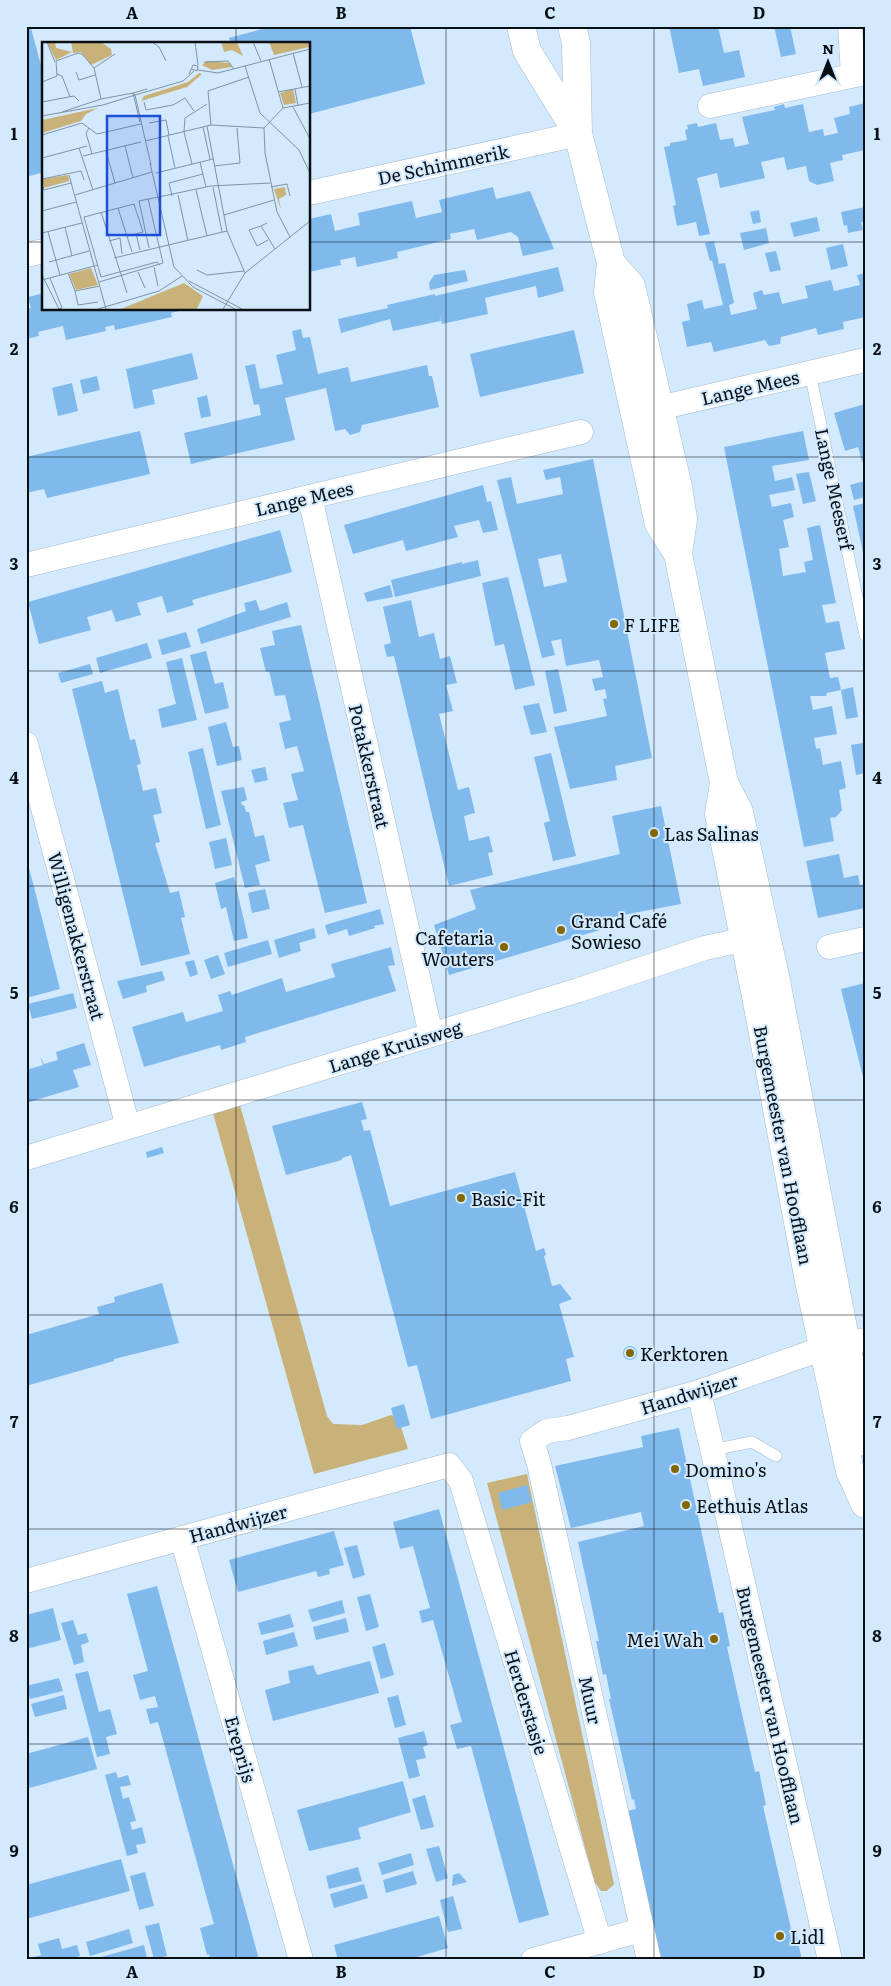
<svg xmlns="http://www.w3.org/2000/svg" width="891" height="1986" font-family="Literata,serif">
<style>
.green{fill:#c9b27a}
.building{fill:#80b9ec;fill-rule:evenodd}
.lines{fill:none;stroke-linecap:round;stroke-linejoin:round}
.lane-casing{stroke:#a5bacd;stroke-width:12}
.street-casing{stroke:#a5bacd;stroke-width:25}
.secondary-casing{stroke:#a5bacd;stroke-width:29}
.lane{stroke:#fff;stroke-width:11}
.street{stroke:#fff;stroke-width:24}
.secondary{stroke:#fff;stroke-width:28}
.grid{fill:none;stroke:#081016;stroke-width:1;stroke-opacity:0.55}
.poi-dot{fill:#846600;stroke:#d3e9fd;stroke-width:2}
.labels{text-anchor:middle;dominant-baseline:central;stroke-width:4;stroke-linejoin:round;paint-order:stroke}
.street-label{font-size:18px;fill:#081016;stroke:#d3e9fd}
.poi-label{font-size:18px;fill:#081016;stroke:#d3e9fd;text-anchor:start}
.inset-road{fill:none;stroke:#8292a1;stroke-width:1}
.view{fill:#1d4ed8;fill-opacity:0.15;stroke:#1d4ed8;stroke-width:2.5}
.inset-edge{fill:none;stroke:#081016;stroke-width:2.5}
.neatline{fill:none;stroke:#081016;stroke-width:2}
.grid-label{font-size:16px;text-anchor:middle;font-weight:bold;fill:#081016}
</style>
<rect width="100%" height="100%" fill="#d3e9fd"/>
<g class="green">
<path d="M238,1098L327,1416L333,1424L362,1425L391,1415L398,1417L408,1449L314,1474L211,1106Z"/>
<path d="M527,1474L614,1884L607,1891H601L594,1881L487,1483Z"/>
</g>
<g class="building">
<path d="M273,26H410L425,84L309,114V44H231L229,38Z"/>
<path d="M669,26H718L724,53L739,50L745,77L703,86L699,69L679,73Z"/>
<path d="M774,26H790L796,54L781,57Z"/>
<path d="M31,28L44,77V172L26,177V29Z"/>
<path d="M865,103V150L842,155L843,160L830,163L834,181L817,185L809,181L806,166L787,170L784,157L761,162L765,178L720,188L717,173L697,178L710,234L699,236L696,222L677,226L673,206L676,205L664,147L670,146V143L687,140L685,130L688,129L687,125L697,123L698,127L716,123L720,140L733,138L735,147L749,144L742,117L775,110L774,107L784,104L785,108L803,104L809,132L823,129L824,136L838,133L834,118L850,114L849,107Z"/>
<path d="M493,187L496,199L530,191L554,249L523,256L518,237L511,232L477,240L474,229L450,234L451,239L397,252L398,258L357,267L355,257L340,260L341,265L309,272V219L331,214L335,231L360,225L358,213L412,201L416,218L442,212L439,200Z"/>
<path d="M865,207V222H861L863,230L848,233L847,225L844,226L841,212Z"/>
<path d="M759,210L761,222L753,224L750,212Z"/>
<path d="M817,217L820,231L794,237L790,223Z"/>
<path d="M766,228L769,243L744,250L740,233Z"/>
<path d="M714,241L719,264L725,263L734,303L729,305L731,315L757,309L753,293L762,290L764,295L779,292L782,304L808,298L805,286L831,280L834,291L860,285L857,275L865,273V317L843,322L844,329L818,335L816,328L781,337L780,344L769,346L765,340L714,352L711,342L687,347L682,322L690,320L687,304L702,300L704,309L723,305L712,260L710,261L705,243Z"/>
<path d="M843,244L848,266L831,270L826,248Z"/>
<path d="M776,251L781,270L770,272L765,253Z"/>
<path d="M558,267L564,291L538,298L536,286L485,298L488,314L442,324L439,311L441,321L412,327L393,331L390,319L341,333L338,319L388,308L387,305L435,294V296Z"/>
<path d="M465,270L468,281L430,290L429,283L434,275Z"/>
<path d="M44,293V309L182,310L171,313L172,317L115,330L114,325L105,327L106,331L66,340L63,326L38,332L39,336L26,339V309L31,308L28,297Z"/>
<path d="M301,329L303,338L310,337L318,374L348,367L351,382L427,365L429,376H432L439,407L362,425L360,432L350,435L345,429L335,431L326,388L285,398L295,440L191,464L184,433L261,415L259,404L254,405L245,366L255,364L260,389L283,384L276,355L296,350L292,331Z"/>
<path d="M574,330L584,373L480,397L470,354Z"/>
<path d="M192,353L198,379L152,390L155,404L134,409L126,369Z"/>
<path d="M97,376L100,390L83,394L80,380Z"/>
<path d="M72,383L78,411L58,416L52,388Z"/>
<path d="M207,395L211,416L201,418L197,398Z"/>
<path d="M865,404V461L862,462L858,447L845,451L834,413Z"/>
<path d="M140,431L150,474L47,498L44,489L26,493V457Z"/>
<path d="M803,431L809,460L772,466L775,481L792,477L795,490L769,495L772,507L791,503L794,517L783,520L789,547L779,549L783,576L806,572L804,562L813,560L807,528L820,525L836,603L822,605L826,623L839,621L845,649L825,653L830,678L838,677L841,690L827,693L826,696H810L813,710L832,706L837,734L814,738L816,749L820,748L823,765L841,761L846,788L839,790L842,810L836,817L830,818L834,841L804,847L724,447Z"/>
<path d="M593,459L652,758L615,766L617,780L570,789L554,727L607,716L603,699L607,698L605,689L595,691L592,679L603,677L599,660L566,666L561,639L551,641L555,655L542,658L497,480L511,477L517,504L563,494L560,477L546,480L543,470ZM561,554L567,582L544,587L538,559Z"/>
<path d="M809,472L816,501L803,504L796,474Z"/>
<path d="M865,481V497L854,500L850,485Z"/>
<path d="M483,485L487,502L491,501L498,530L483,533L479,520L454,526L458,537L406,551L403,540L353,554L344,525Z"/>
<path d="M865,503V557H864L853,506Z"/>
<path d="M280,530L292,572L192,600L194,605L167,613L162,596L137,603L141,615L116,622L112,610L87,617L91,630L39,644L28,602Z"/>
<path d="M478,560L481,576L395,597L391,580L462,562V564Z"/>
<path d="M508,577L535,685L515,690L504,644L495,646L482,583Z"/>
<path d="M390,585L393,597L367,602L364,593Z"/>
<path d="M256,600L260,611L287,602L291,617L201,644L197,629L246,611L244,603Z"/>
<path d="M411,600L419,637L434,633L440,659L450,656L457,683L446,685L453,711L439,714L458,790L469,787L475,813L464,816L469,841L489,836L493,852L488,853L493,875L449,886L394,656L387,657L384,645L391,643L383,607Z"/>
<path d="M301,625L367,903L325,913L303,825L289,828L283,803L298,800L291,774L304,771L297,746L285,749L279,723L291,720L285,695L275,696L269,671L266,672L260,648L275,645L272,631Z"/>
<path d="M186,632L191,647L162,655L158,640Z"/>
<path d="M147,643L152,658L100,673L96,658Z"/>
<path d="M206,651L215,684L223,682L229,708L205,714L190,655Z"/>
<path d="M182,658L197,720L162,728L158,709L176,704L166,662Z"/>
<path d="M90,664L93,674L61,683L58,673Z"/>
<path d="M558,669L567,711L554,714L545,671Z"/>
<path d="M102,681L105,693L118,689L130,740L135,739L141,764L137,765L143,791L156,788L162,813L153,815L160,842L155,843L170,893L179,891L185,917L181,918L190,954L141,966L72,689Z"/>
<path d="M853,687L858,717L846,719L841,690Z"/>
<path d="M539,703L547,732L531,735L523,706Z"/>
<path d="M226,722L233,747L239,746L242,760L217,766L208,727Z"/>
<path d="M863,743L865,773L856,775L851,745Z"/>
<path d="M203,748L221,825L206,829L188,752Z"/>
<path d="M551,753L576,856L553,861L544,823L550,821L534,757Z"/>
<path d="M265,767L268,780L255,783L251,770Z"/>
<path d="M244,787L247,800L241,802L242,805H244L246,812H249L255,837L264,835L270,861L255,865L260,885L245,888L221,791Z"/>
<path d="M661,806L681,904L597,920L600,930L449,975L434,925L476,909L470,890L620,854L612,816Z"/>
<path d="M226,838L232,865L215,869L209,842Z"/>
<path d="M839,854L844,878L858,875L860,885L865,884V908L818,918L806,861Z"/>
<path d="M26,856L60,989L26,998Z"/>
<path d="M234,877L248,938L234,941L226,907L221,909L215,883Z"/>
<path d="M265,889L270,909L252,913L248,893Z"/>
<path d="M380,909L384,924L374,926L375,928L349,936L347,929L328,935L325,925Z"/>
<path d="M314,928L316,938L299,943L301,951L279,958L274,940Z"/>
<path d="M268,940L272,954L228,967L224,953Z"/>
<path d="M391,947L395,965L388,966L396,991L245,1037L246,1042L221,1050L220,1045L144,1067L132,1027L183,1012L186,1022L223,1011L218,995L230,991L232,995L282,978L286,992L335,977L331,964Z"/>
<path d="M218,955L225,974L211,979L204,960Z"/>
<path d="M194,960L198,974L190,977L185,962Z"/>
<path d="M162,971L165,980L146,986L147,992L123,999L117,981Z"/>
<path d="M865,983V1081H864L841,989Z"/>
<path d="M73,993L77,1008L32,1019L28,1004Z"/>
<path d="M84,1043L91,1065L73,1070L79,1087L26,1103V1070L43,1065L40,1056L44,1064L58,1060L56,1052Z"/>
<path d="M362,1102L367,1119L361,1120L364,1131L370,1130L390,1206L515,1172L536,1251L544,1248L546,1255L544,1256L552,1286L560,1284L572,1299L559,1304L574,1357L566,1359L571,1381L431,1419L417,1365L408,1367L351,1155L342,1158V1160L286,1175L272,1126Z"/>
<path d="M162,1147L164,1153L147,1158L146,1152Z"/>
<path d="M162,1283L179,1343L114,1359V1361L26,1386V1335L99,1314L97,1307L115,1302L114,1297Z"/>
<circle cx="630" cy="1353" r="7"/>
<path d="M404,1404L410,1425L397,1429L391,1408Z"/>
<path d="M679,1428L719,1613L723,1612L730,1646L727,1647L755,1772L759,1771L766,1805L763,1806L792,1933H796L802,1960H662L651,1920L627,1811L636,1809L634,1799L632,1800L609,1699H611L606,1674L603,1675L596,1641H599L578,1542L644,1526L641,1512L571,1528L555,1466L643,1447L641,1436Z"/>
<path d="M527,1485L532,1502L502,1510L498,1493Z"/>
<path d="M439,1509L549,1915L519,1923L471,1746L457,1749L450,1725L462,1722L433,1620L422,1623L419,1611L430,1608L413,1546L400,1549L393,1522Z"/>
<path d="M334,1531L344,1565L329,1569L330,1574L318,1577L316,1571L238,1592L229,1560Z"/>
<path d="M357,1545L365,1575L353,1579L344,1548Z"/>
<path d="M157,1586L254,1941L259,1960H211L209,1954L207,1955L200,1928L214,1924L158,1722L150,1724L146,1709L158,1707L155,1696L140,1700L133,1675L148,1671L127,1594Z"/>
<path d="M370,1594L379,1627L366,1631L357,1597Z"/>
<path d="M342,1600L345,1613L312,1622L308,1610Z"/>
<path d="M53,1608L61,1640L26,1649V1615Z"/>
<path d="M290,1614L294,1627L261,1635L258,1623Z"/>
<path d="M346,1618L349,1632L316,1640L313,1627Z"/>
<path d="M73,1620L78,1635L86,1633L89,1642L81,1645L84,1662L74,1665L61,1623Z"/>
<path d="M294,1632L298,1646L266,1655L263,1641Z"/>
<path d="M385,1643L394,1675L381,1679L372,1647Z"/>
<path d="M370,1661L379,1693L273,1721L265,1690L290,1683L288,1671L313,1665L317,1675Z"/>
<path d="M88,1671L99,1712L110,1709L117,1734L106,1737L110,1754L97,1757L75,1674Z"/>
<path d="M59,1678L63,1691L30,1699L26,1686Z"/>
<path d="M64,1695L67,1709L35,1717L31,1704Z"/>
<path d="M398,1695L406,1725L395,1728L387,1698Z"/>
<path d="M424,1731L428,1745L423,1747L426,1758L416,1760L420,1776L409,1779L398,1738Z"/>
<path d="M88,1737L97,1769L26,1789V1754Z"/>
<path d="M116,1772L118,1778L128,1775L131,1785L120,1787L123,1799L129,1797L136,1821L130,1822L132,1830L142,1827L146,1843L136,1845L138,1853L127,1856L105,1775Z"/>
<path d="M403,1781L411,1812L358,1828L361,1839L309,1851L297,1810Z"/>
<path d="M425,1795L434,1827L421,1830L412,1799Z"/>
<path d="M439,1846L448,1878L436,1882L426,1849Z"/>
<path d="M411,1853L414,1865L382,1875L378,1863Z"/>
<path d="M121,1859L130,1891L26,1919V1885Z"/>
<path d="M358,1867L362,1881L329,1889L326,1876Z"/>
<path d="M413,1871L417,1884L386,1893L383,1880Z"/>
<path d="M145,1872L154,1906L139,1910L130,1876Z"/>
<path d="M459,1873L467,1882L452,1886L453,1875Z"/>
<path d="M364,1884L368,1898L334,1908L330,1894Z"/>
<path d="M453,1896L462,1929L448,1932L440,1900Z"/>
<path d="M439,1916L448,1948L407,1960H338L334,1945Z"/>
<path d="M159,1923L167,1956L154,1959L145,1926Z"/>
<path d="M129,1929L133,1943L90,1956L86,1942Z"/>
<path d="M59,1938L62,1949L77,1945L80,1956L67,1960H35L34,1957L41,1955L38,1944Z"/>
<path d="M144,1945L147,1958L102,1960L101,1957Z"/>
</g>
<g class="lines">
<g class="lane-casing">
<g id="lane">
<path d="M810,373L865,635"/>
<path d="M712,1450L752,1442L776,1456"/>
</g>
</g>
<g class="street-casing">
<g id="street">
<path d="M850,26L853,75"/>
<path d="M710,106L865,73"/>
<path d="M309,193L578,134"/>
<path d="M26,255L44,251"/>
<path d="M642,412L865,360"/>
<path d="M310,497L431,1035"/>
<path d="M26,565L581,432"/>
<path d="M26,744L128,1127"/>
<path d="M829,947L865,939"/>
<path d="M26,1158L579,990L705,948L761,936"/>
<path d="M699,1392L830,1960"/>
<path d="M182,1538L301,1960"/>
<path d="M26,1581L449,1465L461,1481L600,1942"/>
<path d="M533,1960L641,1930"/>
<path d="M649,1960L539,1464L532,1441L547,1431L568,1428L699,1392L824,1348L865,1340"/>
</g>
</g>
<g class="secondary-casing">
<g id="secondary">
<path d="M521,26L527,51L577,132"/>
<path d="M572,26L576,43L578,134L611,263L608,292L659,524L678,554"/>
<path d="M611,263L631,286L678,487L683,519L678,554L724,783L739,812L776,981L865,1442"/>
<path d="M724,783L719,814L756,996L809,1281L850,1471L865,1504"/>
</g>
</g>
<use href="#lane" class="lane"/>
<use href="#street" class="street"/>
<use href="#secondary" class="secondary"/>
</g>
<path class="grid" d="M236,26V44M446,26V1960M654,26V1960M26,242H44M309,242H865M236,309V1960M26,457H865M26,671H865M26,886H865M26,1100H865M26,1315H865M26,1529H865M26,1744H865"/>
<g class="poi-dot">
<circle cx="614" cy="624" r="5"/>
<circle cx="654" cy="833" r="5"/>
<circle cx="561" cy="930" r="5"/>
<circle cx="504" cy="947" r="5"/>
<circle cx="461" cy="1198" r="5"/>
<circle cx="630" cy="1353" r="5"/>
<circle cx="675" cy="1469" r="5"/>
<circle cx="686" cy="1505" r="5"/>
<circle cx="714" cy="1639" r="5"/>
<circle cx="780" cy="1936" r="5"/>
</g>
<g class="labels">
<g class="street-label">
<text transform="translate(443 164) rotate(-12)">De Schimmerik</text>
<text transform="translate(750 387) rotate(-13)">Lange Mees</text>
<text transform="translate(835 489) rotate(78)">Lange Meeserf</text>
<text transform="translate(304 498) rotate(-13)">Lange Mees</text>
<text transform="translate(370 766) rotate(77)">Potakkerstraat</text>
<text transform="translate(77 936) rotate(75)">Willigenakkerstraat</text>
<text transform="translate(395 1046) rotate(-17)">Lange Kruisweg</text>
<text transform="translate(784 1145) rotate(79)">Burgemeester van Hoofflaan</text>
<text transform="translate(689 1393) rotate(-17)">Handwijzer</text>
<text transform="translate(238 1523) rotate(-15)">Handwijzer</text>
<text transform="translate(591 1700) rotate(78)">Muur</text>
<text transform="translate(527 1702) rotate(73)">Herderstasje</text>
<text transform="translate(771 1705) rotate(77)">Burgemeester van Hoofflaan</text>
<text transform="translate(241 1749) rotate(74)">Ereprijs</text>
</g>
<g class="poi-label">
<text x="624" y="624">F LIFE</text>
<text x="664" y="833">Las Salinas</text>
<text x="571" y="920">Grand Café<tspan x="571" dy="21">Sowieso</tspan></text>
<text x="494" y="937" text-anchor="end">Cafetaria<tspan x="494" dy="21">Wouters</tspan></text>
<text x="471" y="1198">Basic-Fit</text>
<text x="640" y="1353">Kerktoren</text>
<text x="685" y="1469">Domino's</text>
<text x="696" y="1505">Eethuis Atlas</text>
<text x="704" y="1639" text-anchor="end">Mei Wah</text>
<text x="790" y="1936">Lidl</text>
</g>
</g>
<g transform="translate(42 42)">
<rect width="268" height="268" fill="#d3e9fd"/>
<path d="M5,0H13L14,6L30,10L14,18ZM29,0H59L69,7L70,13L49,23L39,10L31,11ZM179,0H195L201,14L190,8L182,10ZM227,0H267V5L232,13ZM165,19L188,21L190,25L170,28L160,23ZM157,31L160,32L145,45L99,59L102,54L146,40ZM251,47L254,61L242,63L238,51ZM56,66L44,72L39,79L0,91V78ZM26,133L27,139L2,146L0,137ZM243,145L244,153L237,157L239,168L232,147ZM49,226L56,243L34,248L27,232ZM142,241L161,254L155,267H79Z" fill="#c9b27a"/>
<path class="inset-road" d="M5,0L13,20M110,0L117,5L124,19M153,0L156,23M211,0L219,19M251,11L260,45M227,17L241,66M162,20L186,19L192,27M203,24L218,71L257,108L268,131M156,28L176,31L268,7M34,30L37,38L53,33M15,32L20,34L28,55M147,32L151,23L156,24L155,29L150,27M0,40L15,34L14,19L36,11L40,12L52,26M253,47L256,64M236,50L268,44M59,57L52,26L73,12M0,60L32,54L37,59M102,60L104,68L131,63L143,56L152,69M251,65L268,97M0,74L61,63L93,53L91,51L59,57L20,70M98,80L91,51L105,47M107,81L124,78L127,93M169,83L166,49L207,35M165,84L185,189L203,231M161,85L168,117M47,86L44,91L50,112M0,93L40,81L55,92L99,82M126,94L133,126M103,99L169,83L222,86M83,104L91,136M37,106L51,148M64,109L73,141M41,114L99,100M0,116L45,104M158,120L164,145M108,121L132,225L151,245L193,267M150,122L142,90L143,76L165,62M109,123L93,53L141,39L152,29M172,124L198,121L195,86M114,131L171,117M27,133L64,267M0,137L39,129L42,138M0,142L2,148L29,141M171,145L180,190M229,145L245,142L248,154M154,148L165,194M33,153L110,130M136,153L146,199M130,154L127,141L161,132M76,166L90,210M0,169L34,160M59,170L85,251M182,173L232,158M42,175L59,235L115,220L118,223M42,175L92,162L101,190M225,181L219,184L233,207M219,184L207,188L215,204L226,198M23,185L30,214M6,190L18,233M0,191L40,181M94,192L98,208M86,194L101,190M248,195L235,170L223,111L222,86L241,66L268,61M67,199L78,196L80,212M107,206L97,159L169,144L228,141M72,216L185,189M7,220L47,209M112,225L116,244M155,228L165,233L202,229M96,230L103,246M26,231L33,249L58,244M0,233L17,267L20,266L8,236M0,238L56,223M147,239L200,267M57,240L121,221L106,157M33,249L36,263L56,260M56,267L117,249L140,234M181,267L203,231L268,179"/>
<path class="view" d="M65,74H118V193H65Z"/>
<rect width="268" height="268" class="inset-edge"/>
</g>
<rect width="891" height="1986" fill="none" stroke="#d3e9fd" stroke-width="55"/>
<g transform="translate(828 62)" stroke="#d3e9fd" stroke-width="4" paint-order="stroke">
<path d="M0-4L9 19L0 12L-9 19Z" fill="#081016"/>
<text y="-8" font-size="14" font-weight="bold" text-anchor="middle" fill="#081016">N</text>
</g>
<rect x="28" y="28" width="836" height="1930" class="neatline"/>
<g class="grid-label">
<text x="132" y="19">A</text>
<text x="341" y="19">B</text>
<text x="550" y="19">C</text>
<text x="759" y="19">D</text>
<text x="14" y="140">1</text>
<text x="877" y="140">1</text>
<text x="14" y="355">2</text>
<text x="877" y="355">2</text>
<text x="14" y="570">3</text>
<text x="877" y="570">3</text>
<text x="14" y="784">4</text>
<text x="877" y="784">4</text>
<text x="14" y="999">5</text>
<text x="877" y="999">5</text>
<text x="14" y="1213">6</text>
<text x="877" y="1213">6</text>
<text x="14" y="1428">7</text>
<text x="877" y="1428">7</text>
<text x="14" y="1642">8</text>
<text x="877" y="1642">8</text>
<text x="14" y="1857">9</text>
<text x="877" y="1857">9</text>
<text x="132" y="1978">A</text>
<text x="341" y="1978">B</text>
<text x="550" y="1978">C</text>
<text x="759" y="1978">D</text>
</g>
</svg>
